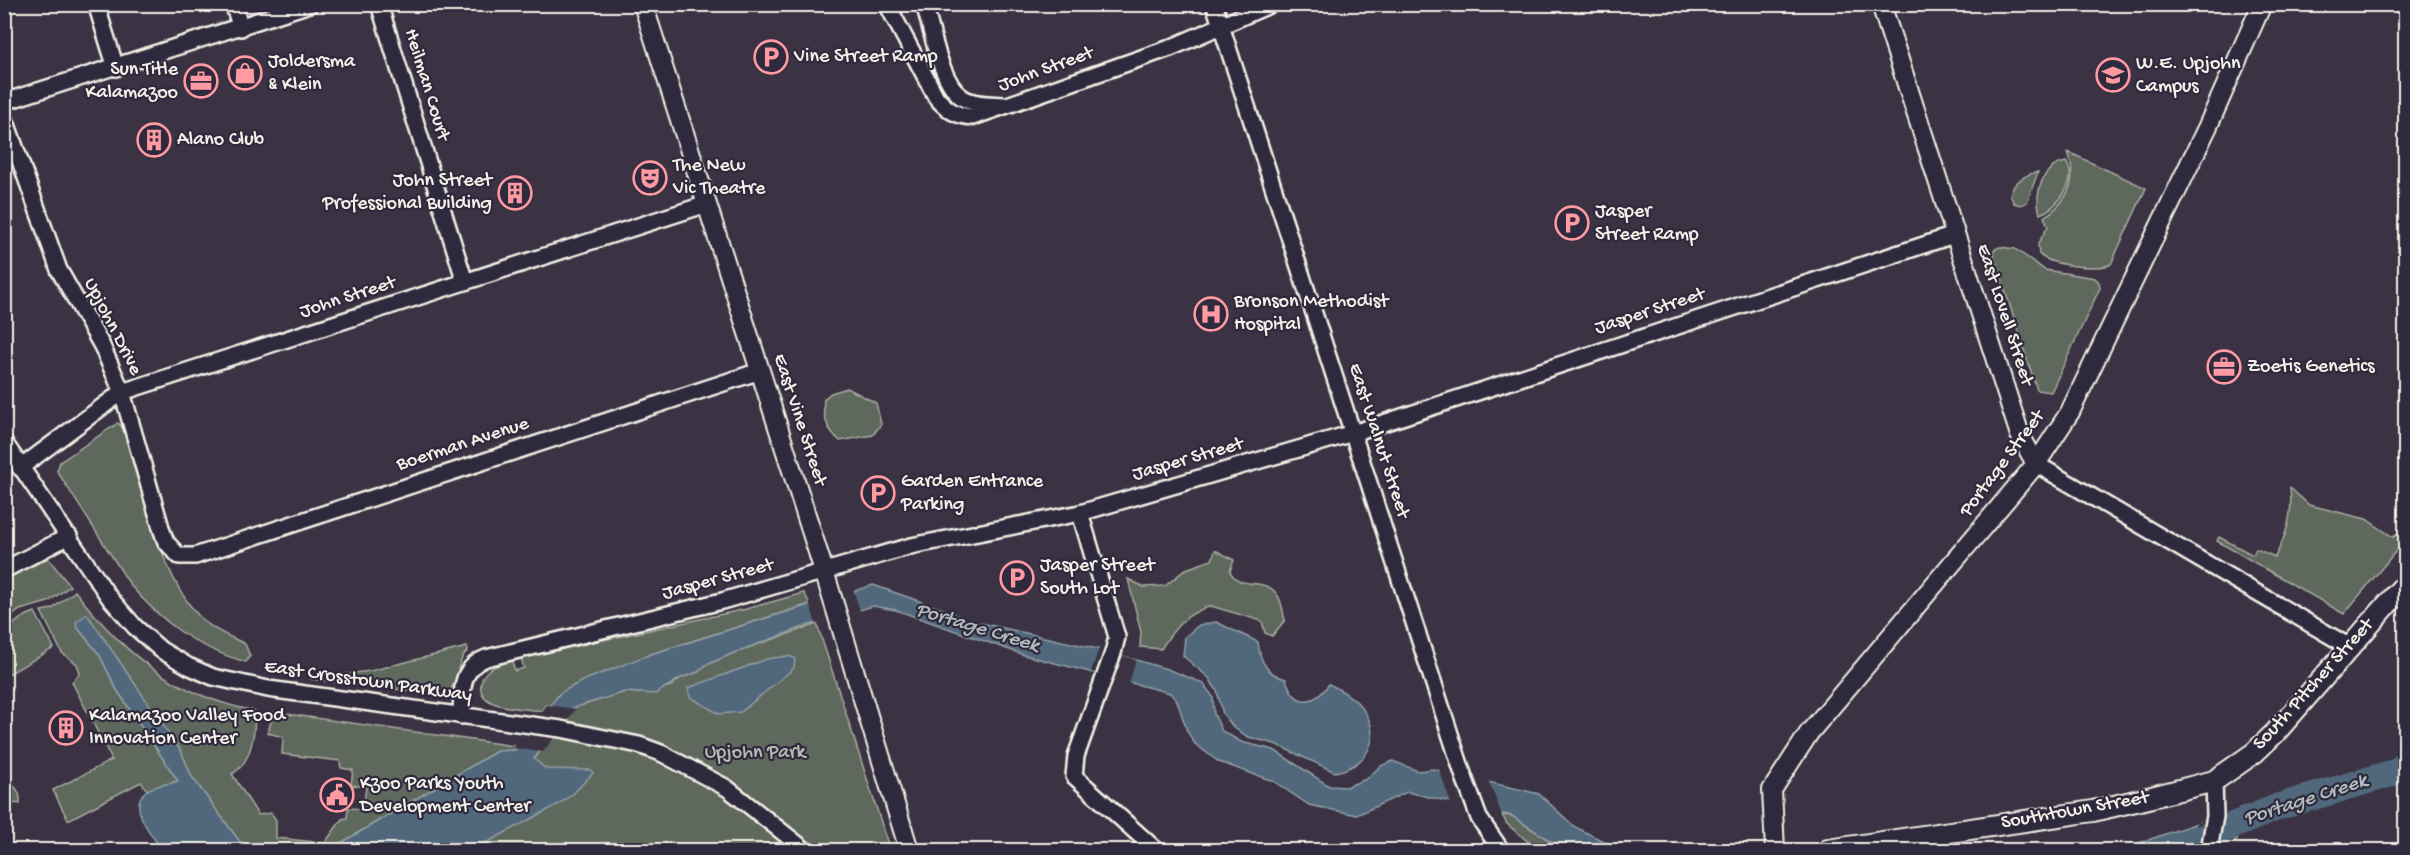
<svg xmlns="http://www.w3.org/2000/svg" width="2410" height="855" font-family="'Gochi Hand',sans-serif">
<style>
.green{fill:#5e685c;stroke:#a9aca2;stroke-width:1.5}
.water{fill:#51687c;stroke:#929fa7;stroke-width:1.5}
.pier{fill:#3b3343}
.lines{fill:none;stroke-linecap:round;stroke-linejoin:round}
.river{stroke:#51687c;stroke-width:27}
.minor-casing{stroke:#f4f1e8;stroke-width:20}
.tertiary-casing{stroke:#f4f1e8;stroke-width:22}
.secondary-casing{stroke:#f4f1e8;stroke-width:24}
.minor{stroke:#2f2a3d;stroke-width:15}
.tertiary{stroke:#2f2a3d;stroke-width:18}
.secondary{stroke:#2f2a3d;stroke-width:20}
.labels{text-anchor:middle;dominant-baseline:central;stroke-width:4.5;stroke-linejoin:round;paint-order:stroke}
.poi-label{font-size:20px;fill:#f4f1e8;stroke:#2f2a3d;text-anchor:start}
.street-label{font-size:20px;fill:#f4f1e8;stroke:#2f2a3d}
.park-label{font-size:20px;fill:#b8bab0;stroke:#2f2a3d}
.water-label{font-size:21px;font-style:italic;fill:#b3babd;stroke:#2f2a3d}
</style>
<rect width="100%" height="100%" fill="#3b3343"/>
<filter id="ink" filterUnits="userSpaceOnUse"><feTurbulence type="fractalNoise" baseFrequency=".0167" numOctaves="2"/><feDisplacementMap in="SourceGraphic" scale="12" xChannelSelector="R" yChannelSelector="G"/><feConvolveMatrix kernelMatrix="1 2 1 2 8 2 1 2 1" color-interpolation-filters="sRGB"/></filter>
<g filter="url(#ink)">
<g class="green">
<path d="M2068,152L2146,188L2111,264C2100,271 2047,265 2039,254L2038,244L2048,226L2044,217C2069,201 2078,180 2068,152Z"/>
<path d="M2066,162C2079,180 2058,208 2040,214C2034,193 2042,166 2066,162Z"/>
<path d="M2038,172L2027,202L2021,205L2014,203L2010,195C2013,182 2026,174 2038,172Z"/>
<path d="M1999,247L2015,249L2045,270L2095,278L2099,282L2100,288L2051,392L2037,390L1994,256V250Z"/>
<path d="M847,388L876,403L881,424L873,435L840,441C827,430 822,416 824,399L831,393Z"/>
<path d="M118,423L124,429C141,483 160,575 198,615C210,629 229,636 245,644L250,656L246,662C198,649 163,623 131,586L57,471L60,462Z"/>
<path d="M2290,488L2309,505L2366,519L2393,537L2400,533L2405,540L2344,614L2217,541L2219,537L2253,555L2256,549L2275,557C2287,534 2293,515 2290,488Z"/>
<path d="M1215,550L1234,560L1230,571C1239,592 1266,575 1278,596C1282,602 1283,613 1285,620L1272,636L1265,633L1262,621L1211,606C1186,613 1174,628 1161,649L1140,647L1141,632L1128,579L1144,587L1165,586L1186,569L1212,560Z"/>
<path d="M48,558L70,586L48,602L20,610L5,621V580Z"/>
<path d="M75,591C124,655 176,696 255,711C255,733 252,763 232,774L258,815L271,813L276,820V838L325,843L342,819L347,818L348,808L363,809L366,787L351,785L353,770L341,768L340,761L282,754L283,737L268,733L273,712L514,746L515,750L497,751L329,850H246L192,777L181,751L86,614L77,627L99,654L117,690L178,781L147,790L141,782L68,820L53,790L112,760L72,682L80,673L77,664L62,653L41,611L52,609Z"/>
<path d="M804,593L810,604L651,654L560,693L551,706L546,705L542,711C524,708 477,710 481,684C483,667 498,666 512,661L515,671L524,668L521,658L746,609Z"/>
<path d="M35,612L54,648L9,674C0,644 4,622 35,612Z"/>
<path d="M817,624L890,850H371L534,759L573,708L625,692L640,693L671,686L681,678L698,672L706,665L736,652Z"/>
<path d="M467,647L468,650C455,662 459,686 445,695L310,679L370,671Z"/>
<path d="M5,783C16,784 21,793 20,804L12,803L5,807Z"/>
<path d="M1502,815L1512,816L1564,850H1538L1507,824Z"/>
</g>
<g class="water">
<path d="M873,585L945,610L967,620L1098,649L1167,669L1203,683L1213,697L1214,714L1222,731L1241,742L1274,750L1329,786L1346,787L1366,779L1381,766L1393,761L1418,771L1433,769L1539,794L1575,827L1621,850H1564L1512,816L1407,792L1357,815L1309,805L1273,781L1219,762L1195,744L1187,731L1177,701L1170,693L1024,655L896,610L873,606L806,626L736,652L706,665L698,672L681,678L655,694L625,692L573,708L534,759L546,769L591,770L593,773L574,793L559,804L486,843L448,850H329L497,751L515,750L560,693L582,681L651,654Z"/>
<path d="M87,614L181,751L192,777L246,850H162C153,836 126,807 146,791C153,785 170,784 178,781L117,690L99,654L77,627L76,622Z"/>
<path d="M1216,622L1258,642C1260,661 1266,674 1286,679C1294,706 1313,707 1329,684C1339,689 1348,694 1357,702C1384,730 1373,765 1335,772L1275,744L1248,737L1234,728L1223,714L1217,691L1209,678L1183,656L1185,637L1199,625Z"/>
<path d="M787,656L795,658L794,668L741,712L719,714L690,697L688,688L767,659Z"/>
<path d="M2244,807L2237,841L2212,850H2119Z"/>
</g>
<g class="pier">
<path d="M853,589L860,611L816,624L809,602Z"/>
<path d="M1099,648L1136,660L1129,684L1091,672Z"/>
<path d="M547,705L576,709L543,752L513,748Z"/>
<path d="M1439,769L1488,779L1502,815L1451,804Z"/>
<path d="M2239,807L2233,844L2216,850H2191L2196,823Z"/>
</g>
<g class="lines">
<path class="river" d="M2173,850L2278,807L2396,772L2406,764"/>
<g class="minor-casing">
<g id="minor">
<path d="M96,4L116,68"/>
<path d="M233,4L241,28"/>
<path d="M379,4L465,282"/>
<path d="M887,4L936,97C947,110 956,116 973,117L1170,48L1271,4"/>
<path d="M924,4C932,29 940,83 963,98C975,105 991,104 1004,105"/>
<path d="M1214,4L1463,774L1479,818L1501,850"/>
<path d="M4,102L310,4"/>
<path d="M4,116L59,270L102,346L122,392L162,531L166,542L179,556H195L760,371"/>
<path d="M4,442L109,597L135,627L161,650L188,666L213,677L268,689L561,729L639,745L661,753L727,788L805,850"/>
<path d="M2036,464L2348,646"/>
<path d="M20,468L122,392L707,204"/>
<path d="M1080,513L1117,637L1113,653L1076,756L1074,776L1156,850"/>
<path d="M4,570L69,536"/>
<path d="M461,716C462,691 460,668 486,658L722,601L911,546L1080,513L1353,433L1954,235"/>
<path d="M2209,850L2215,816L2214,781"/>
</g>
</g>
<g class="tertiary-casing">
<g id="tertiary">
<path d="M643,4L824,571L909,850"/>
<path d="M1881,4L2020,435L2036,464"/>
<path d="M1775,850L1772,790L1809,733L2036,464L2070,412L2208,126L2262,4"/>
</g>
</g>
<g class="secondary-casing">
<path id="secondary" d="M1828,850L2093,811L2144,799L2214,781L2254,753L2276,732L2406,583"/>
</g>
<use href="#minor" class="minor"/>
<use href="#tertiary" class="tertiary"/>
<use href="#secondary" class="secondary"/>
</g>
</g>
<defs>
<g id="parking-ring" transform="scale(1.725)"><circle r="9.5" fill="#2f2a3d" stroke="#ff9aa2" stroke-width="1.5"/><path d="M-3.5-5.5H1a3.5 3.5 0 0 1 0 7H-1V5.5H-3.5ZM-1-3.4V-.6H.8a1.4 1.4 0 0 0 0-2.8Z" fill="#ff9aa2"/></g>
<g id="shop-ring" transform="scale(1.725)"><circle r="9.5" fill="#2f2a3d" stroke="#ff9aa2" stroke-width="1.5"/><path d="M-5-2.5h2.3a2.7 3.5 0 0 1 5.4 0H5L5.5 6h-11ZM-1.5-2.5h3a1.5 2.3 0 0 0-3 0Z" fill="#ff9aa2"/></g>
<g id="university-ring" transform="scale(1.725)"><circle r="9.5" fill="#2f2a3d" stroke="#ff9aa2" stroke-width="1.5"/><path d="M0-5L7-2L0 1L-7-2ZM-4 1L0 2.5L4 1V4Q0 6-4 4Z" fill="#ff9aa2"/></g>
<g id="office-ring" transform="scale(1.725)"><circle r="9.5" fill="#2f2a3d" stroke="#ff9aa2" stroke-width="1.5"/><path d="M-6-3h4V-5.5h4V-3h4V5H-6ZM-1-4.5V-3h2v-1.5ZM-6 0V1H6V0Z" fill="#ff9aa2"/></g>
<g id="building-ring" transform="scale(1.725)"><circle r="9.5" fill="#2f2a3d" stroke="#ff9aa2" stroke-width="1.5"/><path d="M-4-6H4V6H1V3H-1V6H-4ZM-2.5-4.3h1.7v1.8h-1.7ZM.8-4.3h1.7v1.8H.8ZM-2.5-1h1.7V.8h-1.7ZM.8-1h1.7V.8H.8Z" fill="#ff9aa2"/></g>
<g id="theatre-ring" transform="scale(1.725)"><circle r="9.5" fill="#2f2a3d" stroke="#ff9aa2" stroke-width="1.5"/><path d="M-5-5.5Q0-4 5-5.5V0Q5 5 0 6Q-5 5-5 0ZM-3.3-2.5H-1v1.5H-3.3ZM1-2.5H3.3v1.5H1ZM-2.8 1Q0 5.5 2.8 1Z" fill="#ff9aa2"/></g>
<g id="hospital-ring" transform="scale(1.725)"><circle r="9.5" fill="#2f2a3d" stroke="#ff9aa2" stroke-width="1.5"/><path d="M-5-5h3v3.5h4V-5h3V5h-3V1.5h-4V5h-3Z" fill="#ff9aa2"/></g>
<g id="civic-ring" transform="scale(1.725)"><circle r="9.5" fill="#2f2a3d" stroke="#ff9aa2" stroke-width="1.5"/><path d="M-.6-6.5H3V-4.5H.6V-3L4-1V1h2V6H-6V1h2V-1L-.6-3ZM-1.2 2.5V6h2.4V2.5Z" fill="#ff9aa2"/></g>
</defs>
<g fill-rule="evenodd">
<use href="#parking-ring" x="771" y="57"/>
<use href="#shop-ring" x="245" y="73"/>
<use href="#university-ring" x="2113" y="75"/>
<use href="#office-ring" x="201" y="81"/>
<use href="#building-ring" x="154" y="140"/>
<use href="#theatre-ring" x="650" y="178"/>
<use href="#building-ring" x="515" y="193"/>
<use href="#parking-ring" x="1572" y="223"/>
<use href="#hospital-ring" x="1211" y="314"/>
<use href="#office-ring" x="2224" y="367"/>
<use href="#parking-ring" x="878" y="493"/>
<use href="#parking-ring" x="1017" y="578"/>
<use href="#building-ring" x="66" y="728"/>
<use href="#civic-ring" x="337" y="795"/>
</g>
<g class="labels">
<g class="poi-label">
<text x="794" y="57">Vine Street Ramp</text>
<text x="268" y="62">Joldersma<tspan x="268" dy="23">&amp; Klein</tspan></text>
<text x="2136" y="64">W.E. Upjohn<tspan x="2136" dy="23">Campus</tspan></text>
<text x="178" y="70" text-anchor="end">Sun Title<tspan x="178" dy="23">Kalamazoo</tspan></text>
<text x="177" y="140">Alano Club</text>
<text x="673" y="166">The New<tspan x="673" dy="23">Vic Theatre</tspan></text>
<text x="492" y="181" text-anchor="end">John Street<tspan x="492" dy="23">Professional Building</tspan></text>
<text x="1595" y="212">Jasper<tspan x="1595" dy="23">Street Ramp</tspan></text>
<text x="1234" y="302">Bronson Methodist<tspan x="1234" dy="23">Hospital</tspan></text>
<text x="2247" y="367">Zoetis Genetics</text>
<text x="901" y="482">Garden Entrance<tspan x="901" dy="23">Parking</tspan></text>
<text x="1040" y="566">Jasper Street<tspan x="1040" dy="23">South Lot</tspan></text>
<text x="89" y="716">Kalamazoo Valley Food<tspan x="89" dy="23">Innovation Center</tspan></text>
<text x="360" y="784">Kzoo Parks Youth<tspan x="360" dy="23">Development Center</tspan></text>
</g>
<g class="street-label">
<text transform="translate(1046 70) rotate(-20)">John Street</text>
<text transform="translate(426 85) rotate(73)">Heilman Court</text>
<text transform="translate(348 298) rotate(-18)">John Street</text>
<text transform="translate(1650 312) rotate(-18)">Jasper Street</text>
<text transform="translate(2004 315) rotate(72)">East Lovell Street</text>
<text transform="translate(112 327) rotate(63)">Upjohn Drive</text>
<text transform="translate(799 420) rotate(72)">East Vine Street</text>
<text transform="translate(1378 441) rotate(72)">East Walnut Street</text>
<text transform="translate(463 445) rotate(-18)">Boerman Avenue</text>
<text transform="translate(1188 460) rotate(-16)">Jasper Street</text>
<text transform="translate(2003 464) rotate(-53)">Portage Street</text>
<text transform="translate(718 580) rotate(-15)">Jasper Street</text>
<text transform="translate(368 682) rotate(8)">East Crosstown Parkway</text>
<text transform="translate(2314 685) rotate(-48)">South Pitcher Street</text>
<text transform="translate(2075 811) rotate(-10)">Southtown Street</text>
</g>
<g class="park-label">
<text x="755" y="753">Upjohn Park</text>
</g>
<g class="water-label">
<text transform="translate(977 629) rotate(17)">Portage Creek</text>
<text transform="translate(2306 801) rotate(-18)">Portage Creek</text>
</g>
</g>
<rect width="2410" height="855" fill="none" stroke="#2f2a3d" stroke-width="24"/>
<rect x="12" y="12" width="2386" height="831" fill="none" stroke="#f4f1e8" stroke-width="2" filter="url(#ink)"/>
</svg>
